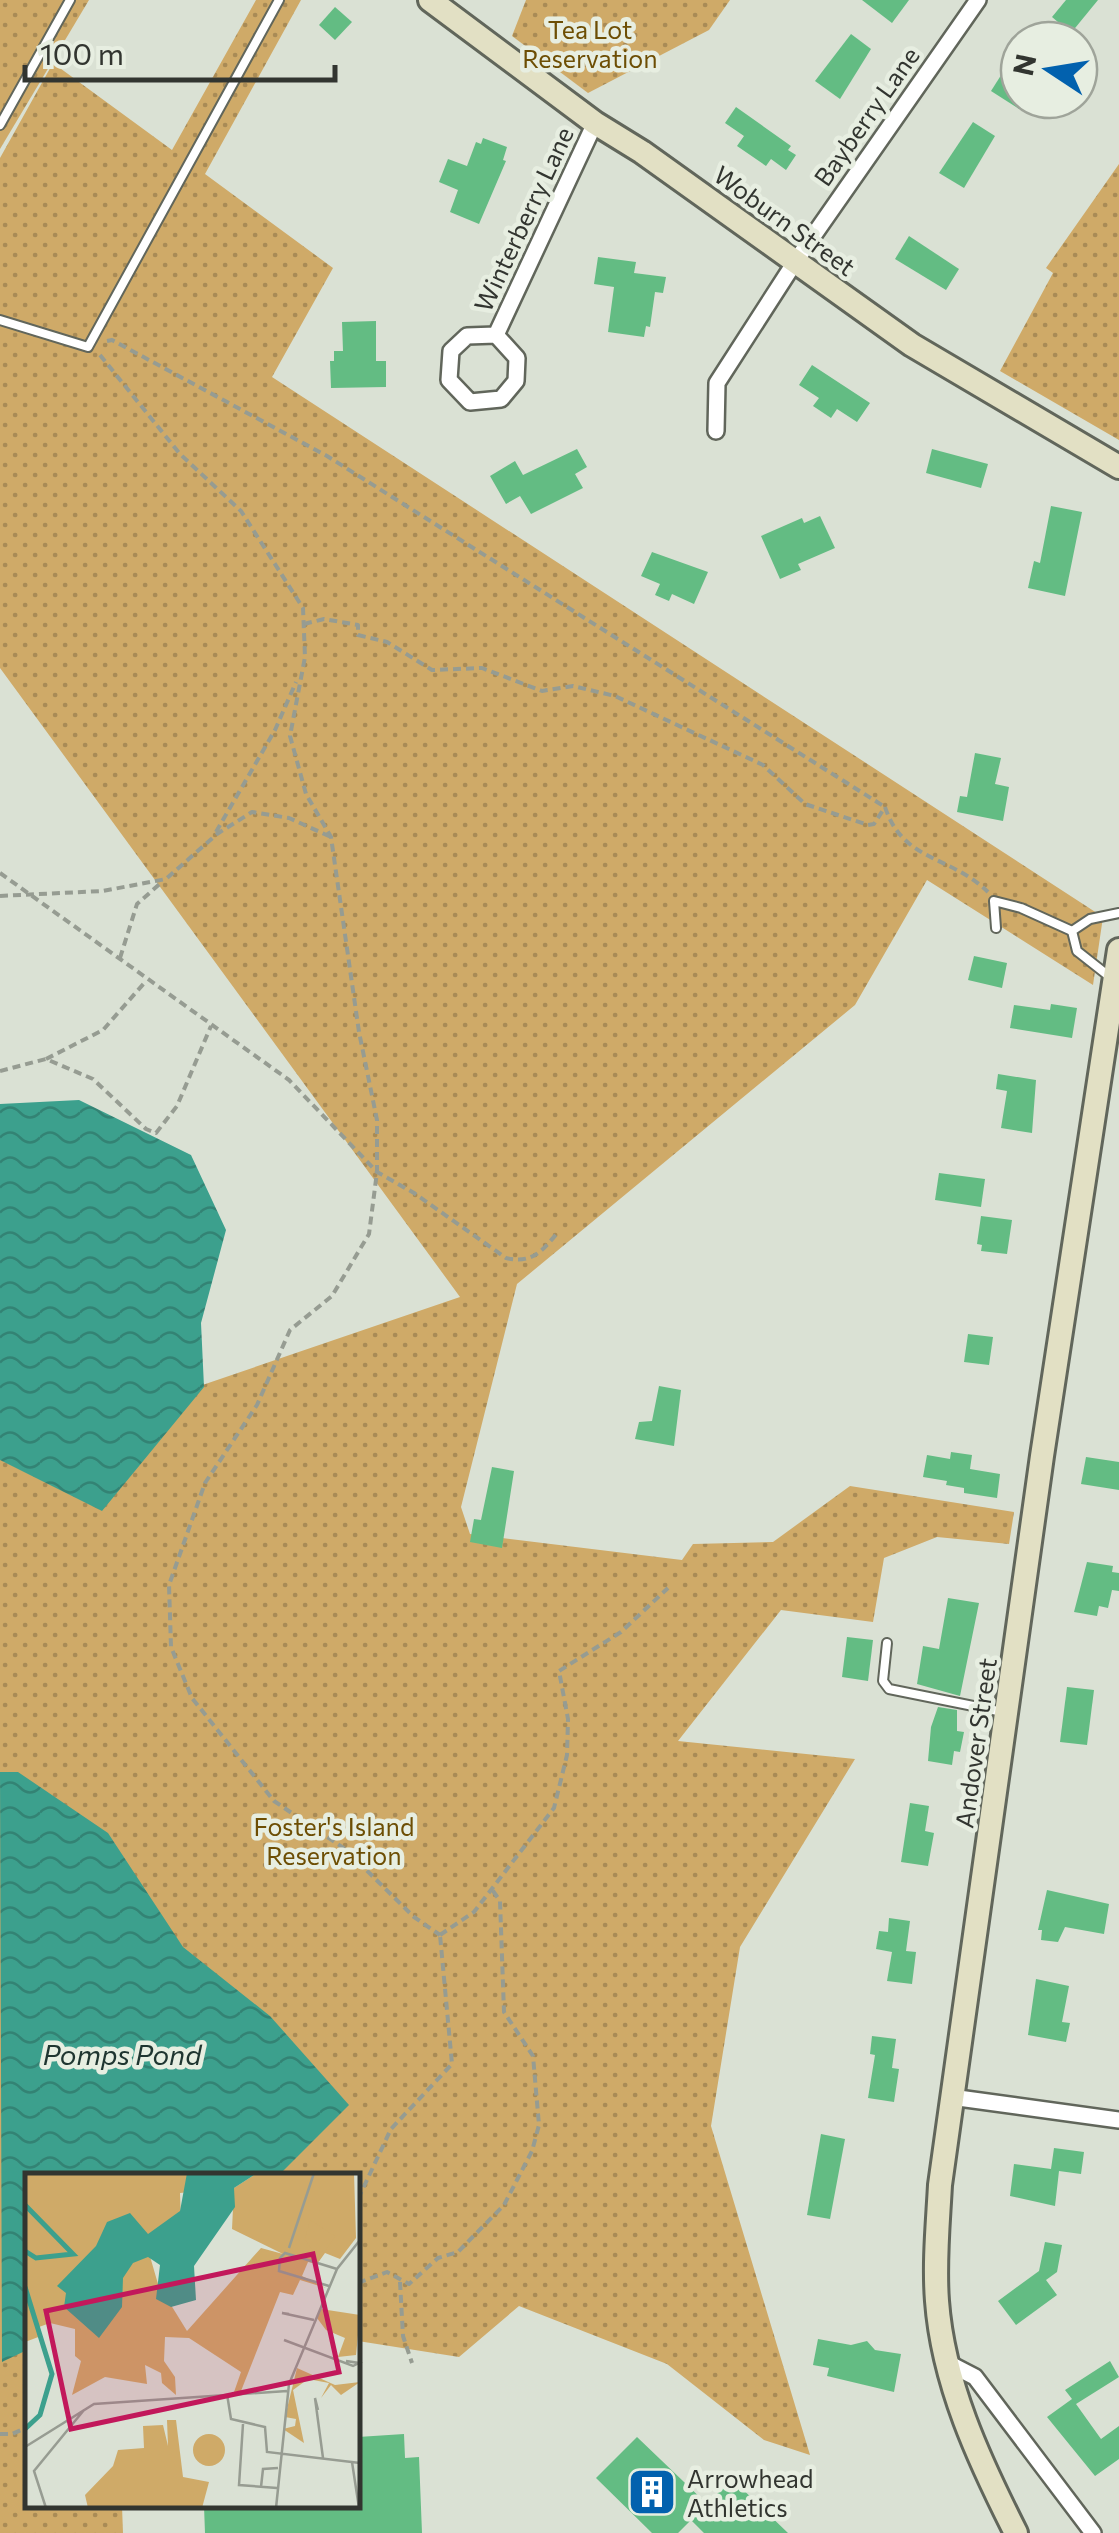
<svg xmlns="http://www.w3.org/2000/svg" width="1119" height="2533" font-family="Commissioner,sans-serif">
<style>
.park{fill:url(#park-dots)}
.water{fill:url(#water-waves)}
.building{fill:#63bc83}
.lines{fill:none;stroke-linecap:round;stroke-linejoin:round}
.lane-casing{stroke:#61665b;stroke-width:12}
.street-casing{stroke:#61665b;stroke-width:20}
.secondary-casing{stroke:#61665b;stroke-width:28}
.path{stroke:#969c92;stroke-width:4;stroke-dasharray:8 5;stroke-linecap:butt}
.lane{stroke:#fff;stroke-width:8}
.street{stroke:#fff;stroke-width:15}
.secondary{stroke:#e2e0c4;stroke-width:22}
.labels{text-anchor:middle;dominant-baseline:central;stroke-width:9;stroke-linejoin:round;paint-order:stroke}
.park-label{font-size:25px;fill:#6d4e04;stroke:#e7eee1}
.street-label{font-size:25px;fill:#323530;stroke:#e7eee1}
.poi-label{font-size:25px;fill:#323530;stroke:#e7eee1;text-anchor:start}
.water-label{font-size:28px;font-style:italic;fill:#1f3530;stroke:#e7eee1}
.inset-river{fill:none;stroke:#3ca08d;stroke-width:5}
.inset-road{fill:none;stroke:#979c92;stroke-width:2.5}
.view{fill:#c2185b;fill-opacity:0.15;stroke:#c2185b;stroke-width:5}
.inset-edge{fill:none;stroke:#323530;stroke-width:5}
</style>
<defs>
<pattern id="park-dots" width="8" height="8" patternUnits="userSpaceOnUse" patternTransform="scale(2.5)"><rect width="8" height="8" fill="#cfaa68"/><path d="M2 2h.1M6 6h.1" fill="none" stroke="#a98b56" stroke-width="1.8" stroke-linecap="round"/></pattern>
<pattern id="water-waves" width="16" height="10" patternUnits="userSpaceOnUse" patternTransform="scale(2.5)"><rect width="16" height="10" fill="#3ca08d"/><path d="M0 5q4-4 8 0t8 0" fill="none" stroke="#338374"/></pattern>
</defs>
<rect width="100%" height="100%" fill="#dae1d4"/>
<g class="park">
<path d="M0,0H89L0,149Z"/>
<path d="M256,0H301L205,174L333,268L272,377L1103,917L1093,985L927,880L855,1005L517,1284L461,1507L470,1534L682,1560L693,1544L773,1542L850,1486L1014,1512L1009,1544L937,1537L884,1558L873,1622L781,1610L678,1741L855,1759L740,1947L711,2126L810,2455L764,2440L667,2364L519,2306L459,2357L358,2341V2176H28V2506H122L123,2533H0V1454L460,1297L0,668V158L53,63L172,150Z"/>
<path d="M526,0H730L709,30L588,93L512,36Z"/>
<path d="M1119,164V440L1000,371L1053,273L1046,268Z"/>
</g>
<g class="water">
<path d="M79,1100L191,1155L226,1230L201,1323L204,1387L102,1511L0,1460V1104Z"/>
<path d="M0,1772H18L108,1833L183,1947L270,2016L349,2105L279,2175L28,2176L27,2350L2,2362Z"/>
</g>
<g class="building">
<path d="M862,0H909L892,23Z"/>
<path d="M1066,0H1098L1071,33L1052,17Z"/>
<path d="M335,7L352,22L335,40L319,25Z"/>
<path d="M851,34L871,49L840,99L815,81Z"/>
<path d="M1019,47V109L991,91Z"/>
<path d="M736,107L791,146L788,150L796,155L786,170L771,159L766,166L737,146L744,136L725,123Z"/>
<path d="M973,122L995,136L964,188L939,173Z"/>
<path d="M483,138L507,147L503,160L506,161L479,224L450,212L458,190L439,182L448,159L467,166L476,142L481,144Z"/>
<path d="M909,236L959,269L946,290L895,259Z"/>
<path d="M598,257L636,262L634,273L666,277L663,293L655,292L650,327L646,326L644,337L608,332L614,287L594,284Z"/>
<path d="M376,321V361H386V387L331,388L330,361H334V351H343L342,322Z"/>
<path d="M812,365L870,403L857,422L837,409L831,418L813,406L819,398L799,385Z"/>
<path d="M577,449L587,467L575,474L583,488L531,514L520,496L506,504L490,476L515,461L523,475Z"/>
<path d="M932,449L988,464L981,488L926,473Z"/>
<path d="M1051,506L1082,512L1065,596L1028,588L1034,561L1040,563Z"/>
<path d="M820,516L835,548L798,564L801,570L780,579L761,536L802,518L804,523Z"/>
<path d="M652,552L708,572L694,604L672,594L669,601L655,595L660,584L641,576Z"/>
<path d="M975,753L1001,758L995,784L1009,787L1003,821L957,812L960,796L967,797Z"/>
<path d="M974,956L1007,963L1002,988L968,980Z"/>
<path d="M1051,1004L1077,1008L1072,1038L1010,1028L1014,1005L1050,1010Z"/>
<path d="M998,1074L1036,1080L1032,1133L1001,1128L1007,1091L996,1089Z"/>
<path d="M939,1173L985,1179L981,1207L935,1200Z"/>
<path d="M981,1216L1012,1220L1007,1254L981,1251L982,1245L977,1244Z"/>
<path d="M968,1334L993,1337L989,1365L964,1362Z"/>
<path d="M659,1386L681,1390L674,1446L635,1439L639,1422L652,1421Z"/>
<path d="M951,1452L972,1455L970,1469L1000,1474L997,1498L964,1493V1488L946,1485L947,1481L923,1477L927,1455L950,1459Z"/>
<path d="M1086,1457L1119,1462V1490L1081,1484Z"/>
<path d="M492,1467L514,1471L502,1548L470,1542L474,1519L481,1520Z"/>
<path d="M1087,1562L1113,1566L1112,1572L1119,1573V1591L1112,1590L1108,1608L1099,1606L1097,1616L1074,1612Z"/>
<path d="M948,1598L979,1603L960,1696L917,1684L923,1646L939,1649Z"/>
<path d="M847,1637L873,1640L868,1681L842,1677Z"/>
<path d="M1067,1687L1094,1690L1087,1745L1060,1742Z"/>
<path d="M938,1707L957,1710V1731L964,1732L960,1752L954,1751L952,1765L928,1761L931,1727Z"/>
<path d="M910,1803L929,1806L925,1831L934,1833L928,1866L901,1862Z"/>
<path d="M1047,1890L1109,1904L1104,1934L1065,1927L1058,1942L1041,1940L1042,1930H1038Z"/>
<path d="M889,1918L910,1921L906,1951L916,1952L912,1984L887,1981L892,1952L876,1949L879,1931L888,1932Z"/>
<path d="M1036,1979L1069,1986L1062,2022L1070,2023L1066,2042L1028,2035Z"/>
<path d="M872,2036L896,2039L892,2068L899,2069L894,2102L868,2098L875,2055L870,2054Z"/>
<path d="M821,2134L845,2139L830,2219L807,2215Z"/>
<path d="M1054,2148L1084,2152L1081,2174L1059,2171L1055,2206L1010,2196L1014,2164L1051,2169Z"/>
<path d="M1045,2242L1062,2245L1057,2272L1046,2280L1057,2295L1016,2325L998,2301L1039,2271Z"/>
<path d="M818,2339L851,2345L867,2341L875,2350L901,2354L894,2392L827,2376L829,2368L813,2365Z"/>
<path d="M1110,2361L1119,2377L1076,2404L1101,2439L1119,2426V2459L1095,2476L1047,2417L1072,2399L1065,2390Z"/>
<path d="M404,2434L405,2458L419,2457L422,2533H205L204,2506H358V2437Z"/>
<path d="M637,2437L707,2504L732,2479L788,2533H704L691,2520L678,2533H652L596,2478Z"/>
</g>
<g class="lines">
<g class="lane-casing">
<g id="lane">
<path d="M0,125L70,0"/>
<path d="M0,320L88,347L279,0"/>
<path d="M996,928L994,901L1021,908L1072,931"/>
<path d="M1110,977L1077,951L1072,931L1090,919L1119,913"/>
<path d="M887,1643L883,1681L889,1689L1003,1712"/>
</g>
</g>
<g class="street-casing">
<g id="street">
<path d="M496,335L517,358L516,381L501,399L470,402L449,380L451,351L467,336L496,335L595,123"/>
<path d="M716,431L717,383L795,262L978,0"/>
<path d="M951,2097L1119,2120"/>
<path d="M946,2362L975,2377L1093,2533"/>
</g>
</g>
<g class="secondary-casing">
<g id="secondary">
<path d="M430,0L595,123L642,152L912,345L1119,467"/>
<path d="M1016,2533C979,2460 943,2383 937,2301C934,2262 938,2223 940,2185L1042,1456L1119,950"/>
</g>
</g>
<g class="path">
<path d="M107,341L112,340L327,456L885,807"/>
<path d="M100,355L180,454L241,511L303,608L305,657L290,736L306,794L331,837L359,1032L377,1120V1172L369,1234L332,1296L290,1330L257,1405L205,1483L169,1585L171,1647L192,1698L274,1801L345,1849L414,1917L440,1935"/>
<path d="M304,624L324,619L358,625V635L387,642L432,670L482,668L542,691L573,686L615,696L763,765L805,804L868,825L874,824L885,807"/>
<path d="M885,807C903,862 950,855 988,892"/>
<path d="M216,832L275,730L296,682"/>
<path d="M0,873L289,1080L377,1172L414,1193L506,1258C533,1264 542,1251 559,1231"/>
<path d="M0,896L103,891L166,879L217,834L252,812L289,818L331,837"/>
<path d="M120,958L137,904L162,882"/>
<path d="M46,1059L103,1030L146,981"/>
<path d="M0,1071L46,1059L93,1079L146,1129L156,1133L177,1106L211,1026"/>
<path d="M440,1935L474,1912L554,1808L567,1755L568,1719L559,1671L621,1632L668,1588"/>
<path d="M358,2199L391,2129L452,2064L440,1935"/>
<path d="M400,2282L403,2336L412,2363"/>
<path d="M358,2283L387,2272L409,2284L438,2258L458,2252L504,2205L532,2151L539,2125L533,2056L504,2012L500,1901L491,1888"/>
<path d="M0,2434H12L28,2427"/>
</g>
<use href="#lane" class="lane"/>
<use href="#street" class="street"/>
<use href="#secondary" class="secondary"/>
</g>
<defs>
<g id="building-square" transform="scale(2.5)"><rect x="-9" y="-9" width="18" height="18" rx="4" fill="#0261ae" stroke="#e7eee1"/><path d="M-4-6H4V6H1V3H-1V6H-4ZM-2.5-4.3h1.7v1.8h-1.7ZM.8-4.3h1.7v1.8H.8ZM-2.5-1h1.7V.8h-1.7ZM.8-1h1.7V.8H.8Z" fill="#fff"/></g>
</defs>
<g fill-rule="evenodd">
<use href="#building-square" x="652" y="2492"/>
</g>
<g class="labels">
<g class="park-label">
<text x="590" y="29">Tea Lot<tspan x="590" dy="29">Reservation</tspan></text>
<text x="334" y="1826">Foster's Island<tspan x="334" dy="29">Reservation</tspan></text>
</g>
<g class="street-label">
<text transform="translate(866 116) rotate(-55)">Bayberry Lane</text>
<text transform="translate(523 219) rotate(-65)">Winterberry Lane</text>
<text transform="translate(785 220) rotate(36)">Woburn Street</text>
<text transform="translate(975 1743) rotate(-82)">Andover Street</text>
</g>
<g class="poi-label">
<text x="687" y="2478">Arrowhead<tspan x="687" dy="29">Athletics</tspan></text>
</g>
<g class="water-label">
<text x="122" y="2054">Pomps Pond</text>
</g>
</g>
<g transform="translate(25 2173)">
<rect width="335" height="335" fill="#dae1d4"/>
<path d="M0,0H169L194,16L155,20L156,48L122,73L133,111L162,158L236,75L258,81L207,56L209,15L232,0H329L331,65L315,86L300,80L292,91L283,89L277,103L301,115L275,107L268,122L255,119L216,218L209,219L216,199L164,165L140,164L139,188L150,204L151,222L137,210L136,200L120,192L122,211L80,204L47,222L56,188L50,183V156L25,150L14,154L16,163L0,169ZM296,136L335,142L331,182L313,184L320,165L301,157L292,145ZM272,195L310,212L335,209L316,222L306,212L296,225L304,210L283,206L268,217L279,270L258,256L270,253L271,246L260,244ZM142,247H151L158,304L184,309L177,335H63L60,322L88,293L93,277L119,275L118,253L138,252L143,273Z" fill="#cfaa68"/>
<path d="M285,47L310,63L294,88L280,66ZM168 277a16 16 0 1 1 32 0a16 16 0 1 1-32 0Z" fill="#cfaa68"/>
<path d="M162,0H232L209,15L210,34L169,93L171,127L146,134L131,126L135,92L123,84L108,90L98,105L97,134L74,165L39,134L41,120L32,113L71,73L82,49L105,40L123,61L155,38Z" fill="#3ca08d"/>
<path class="inset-river" d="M0,32L48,81L11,85L0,78M0,114L27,201L15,242L0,256"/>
<path class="inset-road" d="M264,75L289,0M304,113L254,98L255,85L260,80L312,96M264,141L257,140L289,147M259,167L328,193L334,190L321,188M202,221L206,246L240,254L242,279L335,290M293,237L290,225L298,285M218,251L214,312L252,315M0,274L69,231L262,218M327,289L334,335M236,314L238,296L253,295M21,335L9,298L59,237M251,335L264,211L312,96L335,67"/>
<path class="view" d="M288,81L314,199L46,256L21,138Z"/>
<rect width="335" height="335" class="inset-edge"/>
</g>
<g transform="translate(1049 70) rotate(282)"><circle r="48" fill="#e7eee1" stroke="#9fa49a" stroke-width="2.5"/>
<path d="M0-8L18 38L0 25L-18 38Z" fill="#0261ae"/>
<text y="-15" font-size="28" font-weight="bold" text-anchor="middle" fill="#323530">N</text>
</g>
<path d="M25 65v15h310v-15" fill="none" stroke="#323530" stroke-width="5"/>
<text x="40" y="65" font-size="30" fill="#323530" stroke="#e7eee1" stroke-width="8" paint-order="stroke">100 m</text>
</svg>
